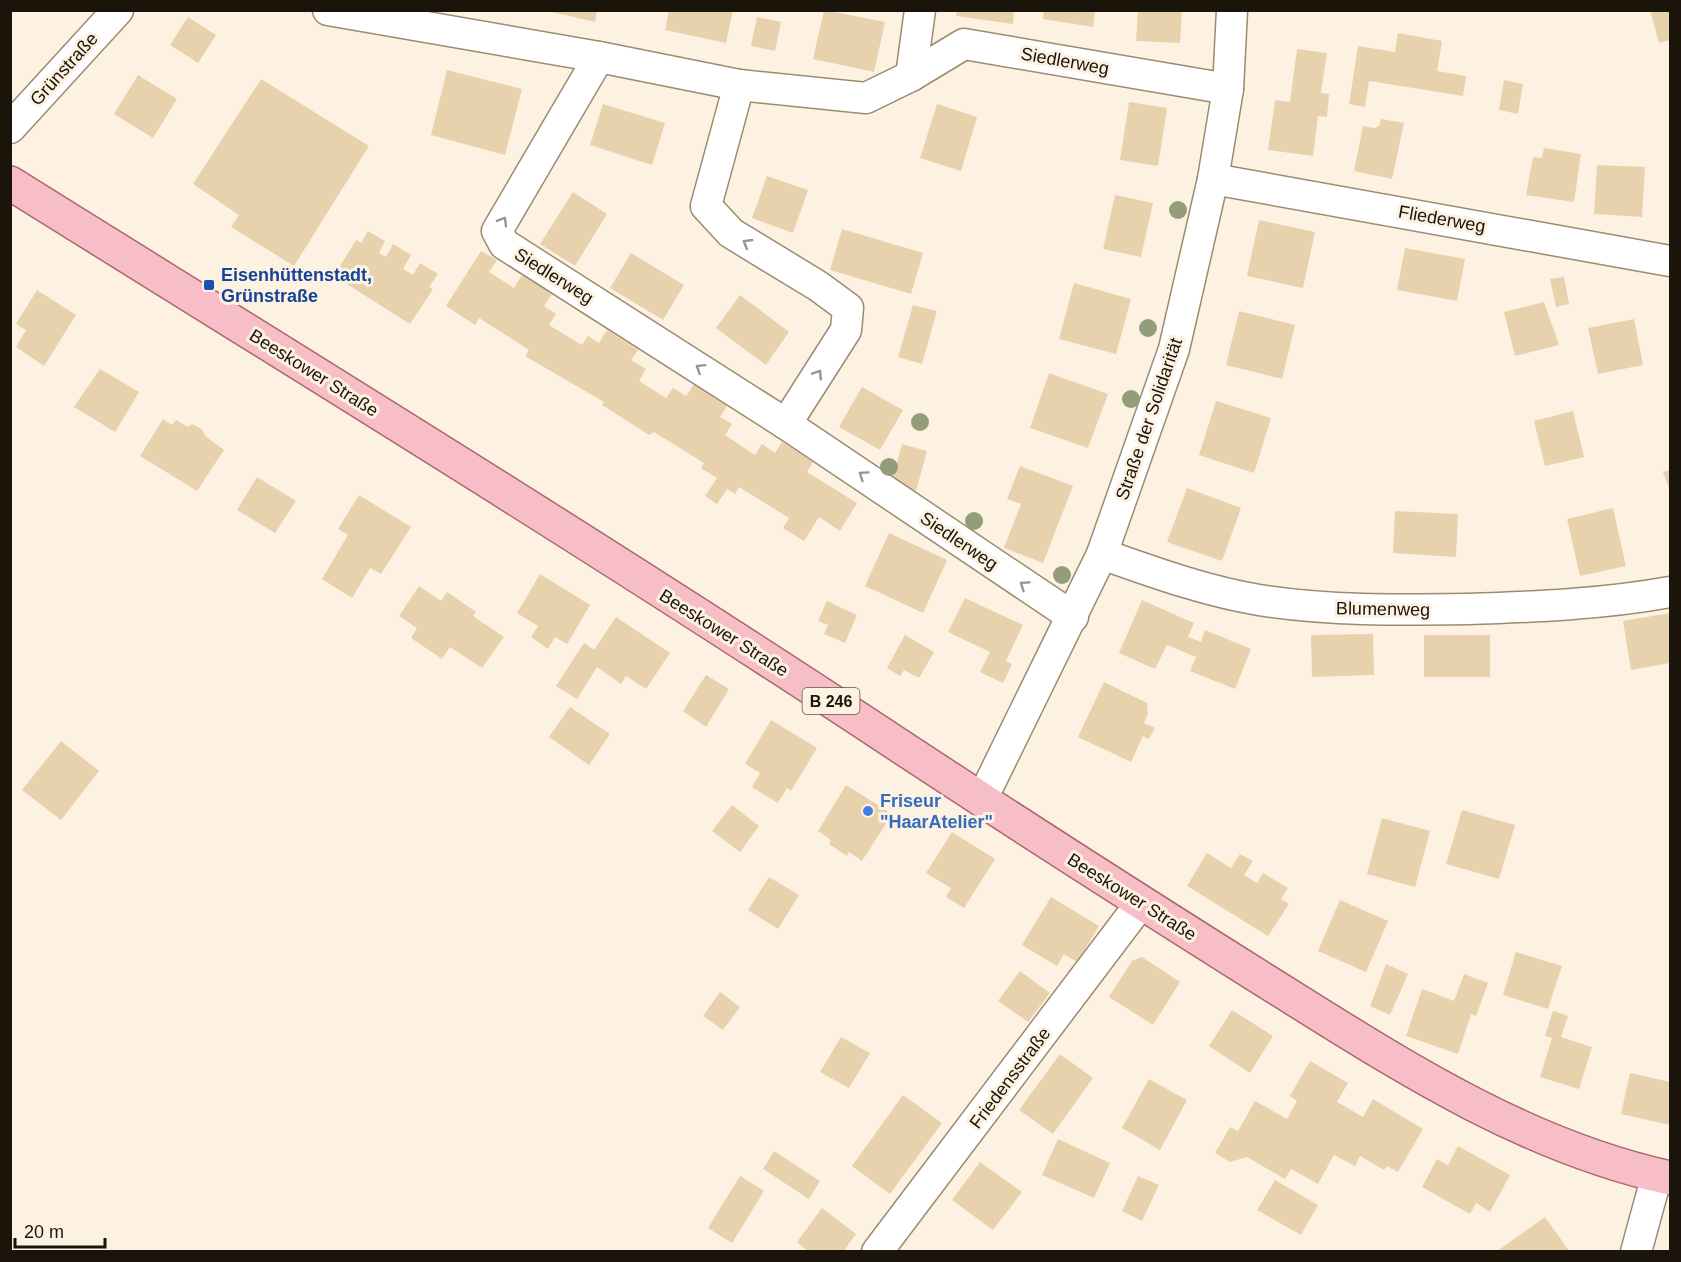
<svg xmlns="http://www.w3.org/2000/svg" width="1681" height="1262" font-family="Helvetica,sans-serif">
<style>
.building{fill:#e8d1ad}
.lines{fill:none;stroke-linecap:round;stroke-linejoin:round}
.street-casing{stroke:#9c8b71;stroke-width:33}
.primary-casing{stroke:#a8676c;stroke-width:36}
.street{stroke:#fff;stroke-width:30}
.primary{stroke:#f8bec7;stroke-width:33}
.tree{fill:#929d7a}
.oneway{stroke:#989591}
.transit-dot{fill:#1a4fb4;stroke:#fdf2e1;stroke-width:2}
.shop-dot{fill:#3f7fe0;stroke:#fdf2e1;stroke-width:2}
.labels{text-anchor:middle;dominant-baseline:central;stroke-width:6;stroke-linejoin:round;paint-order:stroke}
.shield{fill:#fdf2e1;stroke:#5f574a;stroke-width:1.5}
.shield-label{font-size:16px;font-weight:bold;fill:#1b140a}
.street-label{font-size:18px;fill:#1b140a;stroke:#fdf2e1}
.transit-label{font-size:18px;font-weight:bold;fill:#164399;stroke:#fdf2e1;text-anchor:start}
.shop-label{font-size:18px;font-weight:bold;fill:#366cbe;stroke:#fdf2e1;text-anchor:start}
</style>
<rect width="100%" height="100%" fill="#fdf2e1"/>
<g class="building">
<path d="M544,10H597L595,22Z"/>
<path d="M669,10H733L726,43L665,30Z"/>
<path d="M824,10L885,22L874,72L813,59Z"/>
<path d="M957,10H1014L1013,24L956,16Z"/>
<path d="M1044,10H1095L1093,27L1043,19Z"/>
<path d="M1138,10H1182L1180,43L1136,41Z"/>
<path d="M1650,10H1670V40L1659,43Z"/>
<path d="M188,17L216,35L198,63L170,45Z"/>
<path d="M757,17L781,22L775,51L751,46Z"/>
<path d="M1398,33L1442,41L1437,71L1466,76L1463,96L1369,81L1365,107L1349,104L1358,46L1395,52Z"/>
<path d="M1297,49L1327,53L1321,93L1329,94L1327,117L1318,116L1313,156L1268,150L1275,100L1290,102Z"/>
<path d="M447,70L522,89L505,155L431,135Z"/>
<path d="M138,75L177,99L153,138L114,114Z"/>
<path d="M261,79L369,146L294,266L231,227L239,215L193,184Z"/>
<path d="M1504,80L1523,84L1518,114L1499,110Z"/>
<path d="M1129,102L1167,108L1158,166L1120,160Z"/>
<path d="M603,104L665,123L652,165L590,145Z"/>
<path d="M937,104L977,117L961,171L920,158Z"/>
<path d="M1381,119L1404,123L1392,179L1354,171L1363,126L1374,128L1379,126Z"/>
<path d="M1544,148L1581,154L1574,202L1526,195L1533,157L1542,158Z"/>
<path d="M1597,165L1645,167L1642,217L1594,214Z"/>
<path d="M767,176L808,190L793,233L752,218Z"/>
<path d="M573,192L607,214L575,266L540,244Z"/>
<path d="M1115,195L1153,203L1141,257L1103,249Z"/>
<path d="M1259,220L1315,232L1303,288L1247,276Z"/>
<path d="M842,229L923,253L911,294L830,270Z"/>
<path d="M368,231L385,241L379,253L386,257L393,244L411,255L403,269L413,275L420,263L438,274L429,287L433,289L410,324L334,276L356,240L361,243Z"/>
<path d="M1405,248L1465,259L1457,301L1397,290Z"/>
<path d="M481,251L497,260L489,272L514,288L522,275L552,294L544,306L556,314L549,325L582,345L588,336L599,343L607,330L638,350L631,360L646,369L639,381L666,398L673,388L686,396L694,384L727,406L720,417L732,424L725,435L755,455L762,444L775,453L782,442L813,462L807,472L857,503L840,531L819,517L804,541L783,528L789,518L739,487L735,494L727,489L717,504L705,496L717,478L701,468L704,463L654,432L649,435L602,405L604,402L525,356L529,350L479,318L475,325L446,306Z"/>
<path d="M631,253L684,285L663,320L610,288Z"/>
<path d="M1564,277L1569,304L1556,307L1550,279Z"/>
<path d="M1074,283L1131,299L1116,354L1059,339Z"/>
<path d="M37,290L76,315L44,366L16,347L26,330L16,324Z"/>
<path d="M740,295L789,332L766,365L716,328Z"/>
<path d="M1544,302L1559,345L1515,356L1504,312Z"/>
<path d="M913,305L937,311L922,364L898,357Z"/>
<path d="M1239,311L1295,325L1282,379L1226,365Z"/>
<path d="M1634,319L1643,365L1598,374L1588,328Z"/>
<path d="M100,369L139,392L115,432L74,407Z"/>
<path d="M1049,373L1108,394L1088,448L1030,428Z"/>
<path d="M862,387L903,410L880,450L839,427Z"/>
<path d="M1216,401L1271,418L1254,473L1199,455Z"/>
<path d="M1573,411L1584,457L1545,466L1534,421Z"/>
<path d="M163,419L172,425L176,420L188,427L192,424L202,429L205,436L224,450L197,491L140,456Z"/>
<path d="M902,444L927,451L916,491L891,484Z"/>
<path d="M1020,466L1073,486L1043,563L1004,548L1021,504L1007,499Z"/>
<path d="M1670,470V491L1663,472Z"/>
<path d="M257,477L296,501L275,533L237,510Z"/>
<path d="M1187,488L1241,508L1222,561L1167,542Z"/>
<path d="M359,495L411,527L381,574L370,568L352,598L322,579L348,535L338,529Z"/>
<path d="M1613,508L1626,566L1580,576L1567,519Z"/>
<path d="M1395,511L1458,514L1456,557L1393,553Z"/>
<path d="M889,533L947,560L923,613L865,586Z"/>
<path d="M540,574L590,605L567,644L555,637L548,649L531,637L538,626L517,613Z"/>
<path d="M419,586L441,601L447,592L476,612L473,616L504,637L482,668L450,647L442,659L411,638L417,628L399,616Z"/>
<path d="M965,598L1023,625L1006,661L1012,664L1003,683L980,672L990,652L948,632Z"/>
<path d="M1142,600L1194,623L1188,637L1201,642L1205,630L1251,649L1235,689L1190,671L1196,657L1167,645L1155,669L1119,653Z"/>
<path d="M827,601L857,615L845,643L824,634L828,625L818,621Z"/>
<path d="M1670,613V663L1631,670L1623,621Z"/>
<path d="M616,617L670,653L646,689L626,676L621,684L597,667L577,699L556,686L584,643L594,650Z"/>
<path d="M1373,634L1374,675L1312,677L1311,635Z"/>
<path d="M905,635L934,652L919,678L904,670L900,676L887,668Z"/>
<rect x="1424" y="635" width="66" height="42"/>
<path d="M706,675L729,689L706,727L683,711Z"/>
<path d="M1104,682L1147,703L1148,714L1144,723L1155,728L1149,739L1143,736L1131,762L1078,737Z"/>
<path d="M570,707L610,734L589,765L549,737Z"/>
<path d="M771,720L817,748L791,791L787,788L778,803L752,787L760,773L745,764Z"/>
<path d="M61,741L99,771L61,820L22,790Z"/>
<path d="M846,785L892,814L862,861L849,852L847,856L829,844L831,840L818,831Z"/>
<path d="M732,805L759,826L740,852L712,831Z"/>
<path d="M1462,810L1515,825L1499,879L1446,864Z"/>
<path d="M1382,818L1430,831L1415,887L1367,874Z"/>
<path d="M952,832L995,859L964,908L946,897L951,888L926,873Z"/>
<path d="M1207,853L1231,868L1240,854L1253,861L1244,875L1257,883L1263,873L1288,888L1281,899L1289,904L1268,936L1187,886Z"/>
<path d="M769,877L799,895L778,929L748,910Z"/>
<path d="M1051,897L1099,926L1077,962L1064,954L1057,966L1022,945Z"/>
<path d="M1340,900L1388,921L1366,972L1318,951Z"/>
<path d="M1516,952L1562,966L1548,1009L1503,995Z"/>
<path d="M1142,957L1180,982L1153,1025L1109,997L1132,961Z"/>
<path d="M1386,964L1408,974L1390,1015L1370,1006Z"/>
<path d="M1020,971L1050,993L1028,1022L998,1001Z"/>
<path d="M1464,974L1488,983L1476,1016L1471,1014L1458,1054L1406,1036L1422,989L1454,1001Z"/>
<path d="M720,992L740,1007L723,1030L703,1016Z"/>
<path d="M1232,1010L1273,1036L1250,1073L1209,1046Z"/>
<path d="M1553,1011L1568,1016L1561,1037L1592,1047L1579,1089L1540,1077L1552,1038L1545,1036Z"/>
<path d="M841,1037L870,1053L849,1088L820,1072Z"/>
<path d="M1060,1054L1093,1078L1053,1134L1019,1110Z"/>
<path d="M1310,1061L1348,1083L1337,1102L1363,1117L1373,1099L1423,1129L1398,1172L1387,1166L1384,1170L1360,1156L1355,1166L1334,1155L1318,1184L1291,1169L1285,1179L1247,1157L1230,1162L1215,1153L1230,1127L1238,1131L1255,1101L1287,1119L1297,1101L1290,1096Z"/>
<path d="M1630,1073L1670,1082V1125L1621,1114Z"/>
<path d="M1149,1079L1187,1100L1160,1150L1122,1128Z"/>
<path d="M903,1095L942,1123L890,1194L852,1166Z"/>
<path d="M1058,1139L1110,1163L1094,1198L1042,1175Z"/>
<path d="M1458,1146L1510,1175L1490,1212L1476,1203L1470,1214L1422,1187L1437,1159L1448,1165Z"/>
<path d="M774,1151L820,1181L809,1199L763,1169Z"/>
<path d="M980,1162L1022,1192L993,1230L952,1200Z"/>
<path d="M740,1176L764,1191L732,1243L708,1228Z"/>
<path d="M1138,1176L1159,1185L1142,1221L1122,1211Z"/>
<path d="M1275,1180L1318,1205L1301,1235L1257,1210Z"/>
<path d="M822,1208L856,1234L843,1252H809L797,1242Z"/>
<path d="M1545,1217L1570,1252H1496Z"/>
</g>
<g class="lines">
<g class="street-casing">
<g id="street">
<path d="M328,10L599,57L739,85L866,98L911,76L964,44L1228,89"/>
<path d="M599,57L497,231L504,244L786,424L1073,617"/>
<path d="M911,76L920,10"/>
<path d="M739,85L706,206L731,233L818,286L848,308L846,330L786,424"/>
<path d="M10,128L118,10"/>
<path d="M1213,179L1670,261"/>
<path d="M1102,554C1153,572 1205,591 1259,600C1328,611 1397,610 1467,609C1534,607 1604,604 1670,592"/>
<path d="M981,801L1102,554L1174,349L1213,179L1228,89L1232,10"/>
<path d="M877,1252L1141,903"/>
<path d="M1636,1252L1657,1175"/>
</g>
</g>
<g class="primary-casing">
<path id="primary" d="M10,183C297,362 585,539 868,725C998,811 1129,895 1261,978C1391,1059 1519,1145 1670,1178"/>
</g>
<use href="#street" class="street"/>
<use href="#primary" class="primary"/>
</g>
<g class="tree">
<circle cx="1178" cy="210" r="9"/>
<circle cx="1148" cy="328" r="9"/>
<circle cx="1131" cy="399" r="9"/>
<circle cx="920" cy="422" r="9"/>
<circle cx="889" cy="467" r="9"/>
<circle cx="974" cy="521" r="9"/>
<circle cx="1062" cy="575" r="9"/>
</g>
<defs><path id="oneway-chevron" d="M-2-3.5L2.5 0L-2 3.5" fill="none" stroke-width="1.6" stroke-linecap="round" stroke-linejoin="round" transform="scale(1.5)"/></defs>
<g class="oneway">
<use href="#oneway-chevron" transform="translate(503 221) rotate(-60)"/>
<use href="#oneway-chevron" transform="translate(747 243) rotate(-149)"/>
<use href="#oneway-chevron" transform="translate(700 368) rotate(-148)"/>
<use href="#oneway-chevron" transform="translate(818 374) rotate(-57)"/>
<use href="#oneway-chevron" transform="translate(863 475) rotate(-146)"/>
<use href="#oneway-chevron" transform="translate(1024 585) rotate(-146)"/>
</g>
<rect class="transit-dot" x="203" y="279" width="12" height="12" rx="3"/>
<circle class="shop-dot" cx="868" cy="811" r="6"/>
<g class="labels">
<rect class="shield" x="802.5" y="688" width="57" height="26" rx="4.5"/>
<g class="shield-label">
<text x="831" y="701">B 246</text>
</g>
<g class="street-label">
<text transform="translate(1065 61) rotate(10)">Siedlerweg</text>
<text transform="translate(64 69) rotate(-48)">Grünstraße</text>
<text transform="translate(1442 219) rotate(10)">Fliederweg</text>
<text transform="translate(554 276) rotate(32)">Siedlerweg</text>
<text transform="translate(314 373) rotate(32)">Beeskower Straße</text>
<text transform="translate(1149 419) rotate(-71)">Straße der Solidarität</text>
<text transform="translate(959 541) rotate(34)">Siedlerweg</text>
<text transform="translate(1383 609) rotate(1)">Blumenweg</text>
<text transform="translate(724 633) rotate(32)">Beeskower Straße</text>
<text transform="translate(1132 897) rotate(32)">Beeskower Straße</text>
<text transform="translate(1010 1078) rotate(-53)">Friedensstraße</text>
</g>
<g class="transit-label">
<text x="221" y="275">Eisenhüttenstadt,<tspan x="221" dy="21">Grünstraße</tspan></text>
</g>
<g class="shop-label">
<text x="880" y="801">Friseur<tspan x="880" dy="21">"HaarAtelier"</tspan></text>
</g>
</g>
<rect width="1681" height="1262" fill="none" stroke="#1b140a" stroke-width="24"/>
<path d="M15 1238v9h90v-9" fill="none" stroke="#1b140a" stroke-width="3"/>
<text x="24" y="1238" font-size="18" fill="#1b140a" stroke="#fdf2e1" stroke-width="4.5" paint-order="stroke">20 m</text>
</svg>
